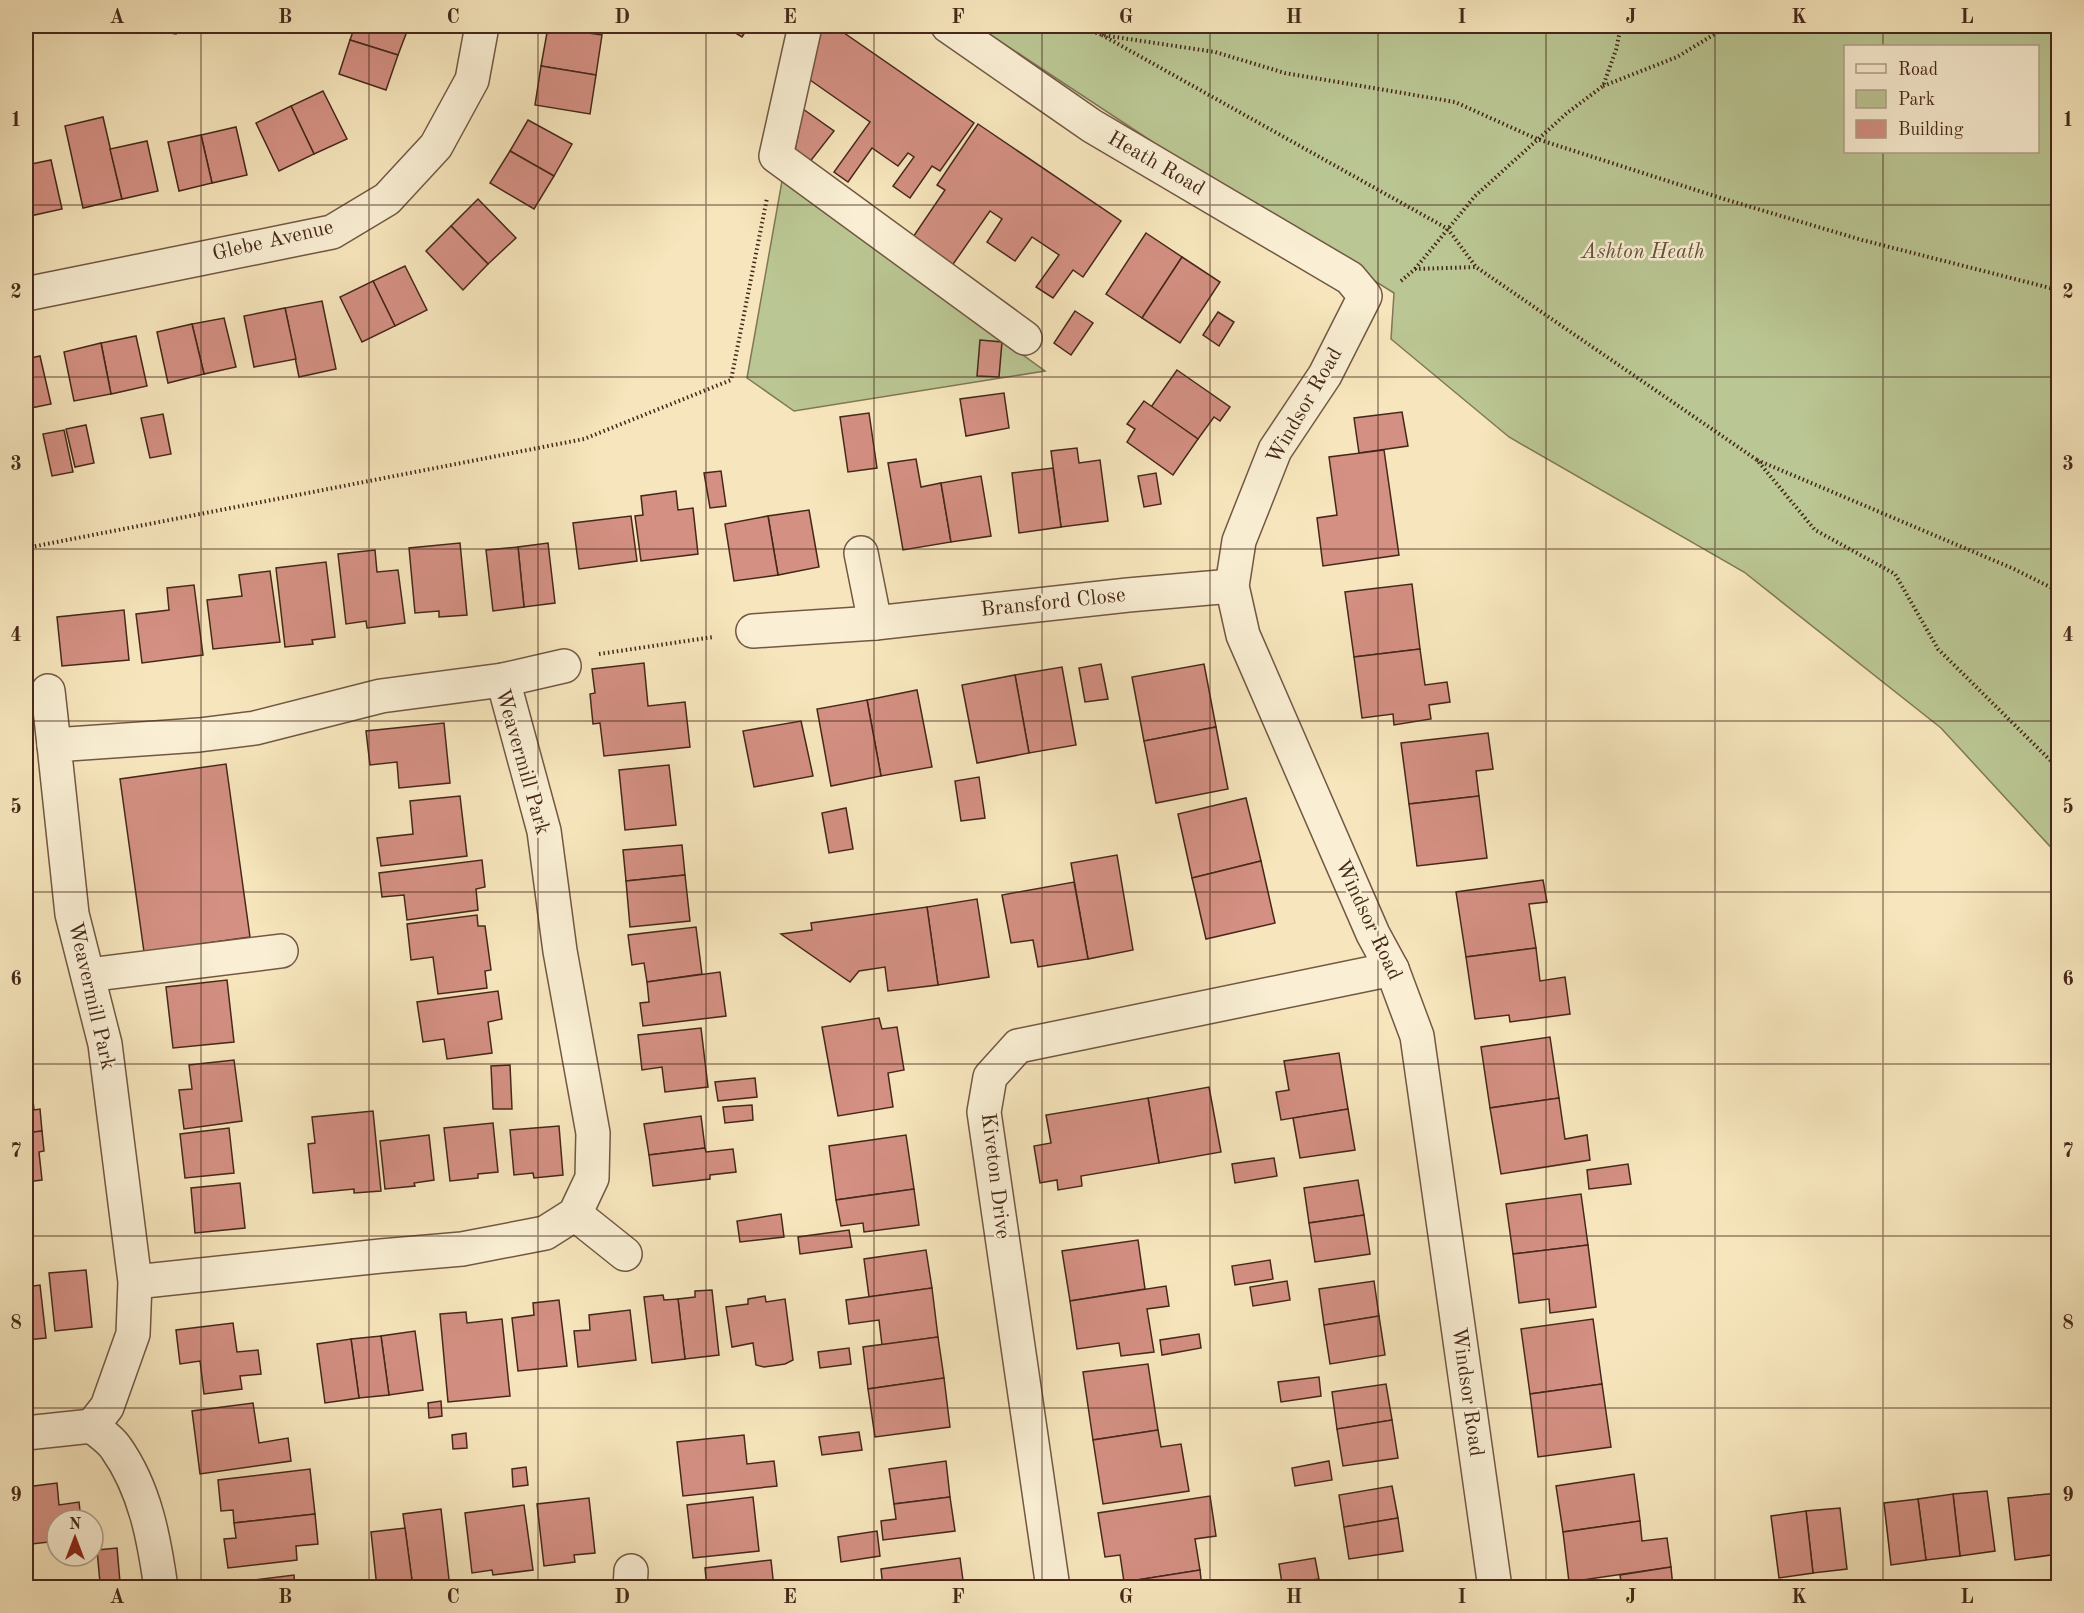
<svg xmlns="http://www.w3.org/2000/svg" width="2084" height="1613" font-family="'Old Standard TT',serif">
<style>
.green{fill:#bac693;stroke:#807756;stroke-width:1.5;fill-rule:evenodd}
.building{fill:#d49083;stroke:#46281a;stroke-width:1.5}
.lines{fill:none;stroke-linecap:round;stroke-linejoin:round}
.minor-casing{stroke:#725843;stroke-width:36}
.path{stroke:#46281a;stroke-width:4;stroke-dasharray:1.5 3;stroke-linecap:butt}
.minor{stroke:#faefd4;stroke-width:33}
.grid{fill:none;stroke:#46281a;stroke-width:1.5;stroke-opacity:0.55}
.labels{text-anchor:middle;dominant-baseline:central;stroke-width:5;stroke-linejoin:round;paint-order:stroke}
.street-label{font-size:21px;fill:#46281a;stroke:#faefd4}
.park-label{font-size:21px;font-style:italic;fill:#635038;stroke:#faefd4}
.neatline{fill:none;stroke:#46281a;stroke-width:2}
.grid-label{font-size:20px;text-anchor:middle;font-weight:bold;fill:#46281a}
</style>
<rect width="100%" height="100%" fill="#f7e6bd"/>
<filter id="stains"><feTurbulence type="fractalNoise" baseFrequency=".00333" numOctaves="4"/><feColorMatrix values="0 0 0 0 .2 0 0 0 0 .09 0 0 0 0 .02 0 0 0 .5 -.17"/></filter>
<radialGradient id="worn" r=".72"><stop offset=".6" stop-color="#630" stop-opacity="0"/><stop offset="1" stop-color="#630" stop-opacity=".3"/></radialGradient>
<g class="green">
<path d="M977,26H2058V855L1941,728L1744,572L1509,437L1391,339L1394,293L1177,158ZM1846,46H2038V152H1846Z"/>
<path d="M782,181L1045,371L794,411L747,378Z"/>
</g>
<g class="building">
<path d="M142,26H177L176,34L141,29Z"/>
<path d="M355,26H409L398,55L350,40Z"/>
<path d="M728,26H749L742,37L727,28Z"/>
<path d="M818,26H834L974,123L940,171L932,166L910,198L893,186L914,157L908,153L898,166L872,148L848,182L834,172L870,122L810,80Z"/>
<path d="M548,27L602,35L596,75L541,66Z"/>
<path d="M350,40L398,55L386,90L339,74Z"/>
<path d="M541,66L596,75L590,114L535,105Z"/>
<path d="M323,91L347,139L314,154L291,106Z"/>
<path d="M291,106L314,154L279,171L256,123Z"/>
<path d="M803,109L834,131L805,168L793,160Z"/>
<path d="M103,117L122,199L83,208L65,126Z"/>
<path d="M528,120L572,144L554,176L510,151Z"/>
<path d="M978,124L1121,221L1083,277L1073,270L1053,298L1036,287L1059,255L1032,237L1015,261L987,242L1002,219L990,211L949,270L909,243L945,190L937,185Z"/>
<path d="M236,127L247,175L212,183L201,135Z"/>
<path d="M201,135L212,183L179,191L168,142Z"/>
<path d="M147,141L158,191L122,199L110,149Z"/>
<path d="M510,151L554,176L534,209L490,183Z"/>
<path d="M51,160L62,209L30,216L26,197V165Z"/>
<path d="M478,199L516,238L488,264L451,226Z"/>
<path d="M451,226L488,264L463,290L426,251Z"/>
<path d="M1146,233L1182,257L1142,318L1106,294Z"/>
<path d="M1182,257L1220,282L1180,343L1142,318Z"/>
<path d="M405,266L427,310L395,326L373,281Z"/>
<path d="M373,281L395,326L362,342L340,297Z"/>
<path d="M322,301L336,369L299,377L285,308Z"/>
<path d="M285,308L296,359L254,367L244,316Z"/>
<path d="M1075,311L1093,323L1071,355L1054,343Z"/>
<path d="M1218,312L1234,322L1219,346L1203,335Z"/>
<path d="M224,318L236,367L204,374L192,324Z"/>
<path d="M192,324L204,374L168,383L157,332Z"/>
<path d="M136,336L147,386L111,394L101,343Z"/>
<path d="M980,340L1002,342L999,377L977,376Z"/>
<path d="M101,343L111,394L74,401L64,352Z"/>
<path d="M40,356L51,404L26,409V359Z"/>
<path d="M1177,370L1230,407L1220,421L1214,417L1198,439L1151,407Z"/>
<path d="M1004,393L1009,428L966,436L960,399Z"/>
<path d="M1144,401L1198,439L1173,475L1127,442L1135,429L1127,424Z"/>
<path d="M1402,412L1408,446L1359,453L1354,418Z"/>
<path d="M869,413L877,468L848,472L840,417Z"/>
<path d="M163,414L171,454L150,458L141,418Z"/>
<path d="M86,425L94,463L75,467L66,429Z"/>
<path d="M64,430L73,472L52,476L43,434Z"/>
<path d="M1077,448L1079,463L1100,460L1108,521L1061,527L1051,451Z"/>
<path d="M1384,450L1399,555L1323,566L1317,518L1337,515L1329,457Z"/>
<path d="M916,459L921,487L941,483L951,542L903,550L888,463Z"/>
<path d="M1053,468L1061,527L1019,533L1012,473Z"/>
<path d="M721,471L726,506L710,508L704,473Z"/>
<path d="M1156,473L1161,504L1144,507L1138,476Z"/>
<path d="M981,476L991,536L951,542L941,483Z"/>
<path d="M676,491L678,510L693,508L698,554L641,561L635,516L643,515L641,496Z"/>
<path d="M809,510L819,567L778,575L768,516Z"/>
<path d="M631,516L637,561L579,569L573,523Z"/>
<path d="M768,516L778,575L734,581L725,524Z"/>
<path d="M460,543L467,615L439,617V611L415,613L409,548Z"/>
<path d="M548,543L555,603L524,607L518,547Z"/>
<path d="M518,547L524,607L493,611L486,550Z"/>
<path d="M375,550L377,572L398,570L405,623L367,628L366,621L346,624L338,554Z"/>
<path d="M326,562L335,637L312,640L313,644L285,647L276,568Z"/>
<path d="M270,571L280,642L213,649L207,600L242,596L239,575Z"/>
<path d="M1412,584L1420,649L1354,657L1345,592Z"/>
<path d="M194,585L203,655L142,663L136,614L169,610L167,588Z"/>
<path d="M124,610L129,660L62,666L57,617Z"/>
<path d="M1420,649L1425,685L1447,682L1450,702L1429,705L1431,719L1394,725L1393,714L1362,718L1354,657Z"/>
<path d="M644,663L648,706L685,702L690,747L604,756L600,723L593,724L590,694L595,693L592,669Z"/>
<path d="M1101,664L1108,699L1085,702L1079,668Z"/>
<path d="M1204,664L1216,727L1144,741L1132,677Z"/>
<path d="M1062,667L1076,745L1029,753L1015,675Z"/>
<path d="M1015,675L1029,753L977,763L962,685Z"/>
<path d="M917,690L932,767L881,776L867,700Z"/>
<path d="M867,700L881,776L831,786L817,709Z"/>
<path d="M801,721L813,776L754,787L743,731Z"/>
<path d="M444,723L450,783L399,788L397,762L370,765L366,731Z"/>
<path d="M1216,727L1228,789L1156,803L1144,741Z"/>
<path d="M1488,733L1493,769L1476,771L1479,796L1409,804L1401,743Z"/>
<path d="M226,764L250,937L144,952L120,779Z"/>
<path d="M669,765L676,825L625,830L619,770Z"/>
<path d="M979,777L985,818L961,821L955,781Z"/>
<path d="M460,796L467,856L381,866L377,838L413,834L410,801Z"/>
<path d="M1479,796L1487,858L1417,866L1409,804Z"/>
<path d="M1246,798L1261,861L1192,878L1178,814Z"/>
<path d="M846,808L853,849L829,853L822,813Z"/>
<path d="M682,845L685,875L626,881L623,850Z"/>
<path d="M1117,855L1133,950L1088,959L1071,863Z"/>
<path d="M482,860L485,887L476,889L478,910L407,920L404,895L382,897L379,873Z"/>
<path d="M1261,861L1275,923L1206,939L1192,878Z"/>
<path d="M685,875L690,921L630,927L626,881Z"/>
<path d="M1543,880L1547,902L1529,904L1536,948L1466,957L1456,892Z"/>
<path d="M1074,882L1088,959L1038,967L1033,940L1011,943L1002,895Z"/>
<path d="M977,899L989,977L938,985L927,907Z"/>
<path d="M927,907L938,985L888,991L885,967L859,971L850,982L781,934L812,930L811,923Z"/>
<path d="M477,915L478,926H485L491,970L485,971L487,988L438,994L433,957L411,960L407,924Z"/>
<path d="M696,927L702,974L647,982L644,963L632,965L628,935Z"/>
<path d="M1536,948L1540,981L1565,977L1570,1014L1510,1022L1509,1015L1475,1019L1466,957Z"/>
<path d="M720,972L726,1016L643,1026L640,1003L649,1002L647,982Z"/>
<path d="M227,980L234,1042L173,1048L166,987Z"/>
<path d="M498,991L502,1019L488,1022L492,1053L447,1059L444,1039L423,1042L417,1002Z"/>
<path d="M879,1018L882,1029L897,1027L904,1070L888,1073L893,1107L838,1116L822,1027Z"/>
<path d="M701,1028L708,1087L665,1092L662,1067L642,1070L638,1035Z"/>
<path d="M1550,1037L1559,1098L1490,1108L1481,1047Z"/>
<path d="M1339,1053L1348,1109L1281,1120L1276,1092L1289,1090L1284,1061Z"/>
<path d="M234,1060L242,1121L184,1129L179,1090L192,1089L189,1065Z"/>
<path d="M510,1065L512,1109H493L491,1066Z"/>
<path d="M755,1078L757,1097L718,1101L715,1082Z"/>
<path d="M31,1082L34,1110L40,1109L42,1131L26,1133V1083Z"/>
<path d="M1209,1087L1221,1152L1159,1163L1148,1098Z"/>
<path d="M1148,1098L1159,1163L1081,1176L1082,1186L1058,1190L1057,1180L1040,1183L1034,1146L1051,1143L1046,1115Z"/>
<path d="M1559,1098L1565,1139L1587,1135L1590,1160L1501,1174L1490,1108Z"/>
<path d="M752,1105L753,1120L725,1123L723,1107Z"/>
<path d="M1348,1109L1355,1150L1300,1158L1293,1118Z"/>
<path d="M373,1111L381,1191L354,1193V1189L313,1193L308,1144L315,1143L312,1117Z"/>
<path d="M701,1116L705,1148L649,1155L644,1124Z"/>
<path d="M493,1123L498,1172L478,1174V1178L450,1181L444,1128Z"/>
<path d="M559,1126L563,1175L534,1178L533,1173L514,1175L510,1130Z"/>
<path d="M229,1128L234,1173L185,1178L180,1134Z"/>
<path d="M42,1131L44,1151L39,1152L42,1180L26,1182V1133Z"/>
<path d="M429,1135L434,1180L414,1183L415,1186L385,1189L380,1141Z"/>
<path d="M906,1135L914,1189L836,1200L829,1146Z"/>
<path d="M705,1148L706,1152L733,1149L736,1172L710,1175V1179L653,1186L649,1155Z"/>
<path d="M1274,1158L1277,1176L1235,1183L1232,1164Z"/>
<path d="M1628,1164L1631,1184L1589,1189L1587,1170Z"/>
<path d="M1358,1180L1364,1215L1309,1223L1304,1188Z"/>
<path d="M240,1183L245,1228L195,1233L191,1188Z"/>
<path d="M914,1189L919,1225L864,1232L863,1223L841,1226L836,1200Z"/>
<path d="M1581,1194L1588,1245L1513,1254L1506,1204Z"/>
<path d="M781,1214L784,1237L740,1242L737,1221Z"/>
<path d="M1364,1215L1370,1254L1315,1262L1309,1223Z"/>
<path d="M849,1230L852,1247L800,1254L798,1237Z"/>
<path d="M1138,1240L1145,1289L1070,1301L1062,1251Z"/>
<path d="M1588,1245L1596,1307L1550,1313L1549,1299L1519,1303L1513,1254Z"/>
<path d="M926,1250L932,1288L869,1297L864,1259Z"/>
<path d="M1270,1260L1273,1279L1235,1285L1232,1266Z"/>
<path d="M86,1270L92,1327L55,1331L49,1273Z"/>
<path d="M1287,1281L1290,1300L1253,1306L1250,1287Z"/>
<path d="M1374,1281L1379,1316L1324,1325L1319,1289Z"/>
<path d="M40,1285L46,1338L26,1340V1287Z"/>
<path d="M1166,1286L1169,1306L1147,1309L1154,1352L1121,1356L1119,1343L1077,1349L1070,1301Z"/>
<path d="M932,1288L938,1337L882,1345L879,1320L849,1324L846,1300Z"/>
<path d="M712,1290L719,1355L685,1359L678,1299L695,1297V1291Z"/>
<path d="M663,1295L664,1300L678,1299L685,1359L652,1363L644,1297Z"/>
<path d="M765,1296L766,1302L785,1299L793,1360L785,1364L764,1367L756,1365L753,1343L732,1347L726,1307L748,1304V1299Z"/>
<path d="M559,1300L567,1366L518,1371L512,1318L534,1315L533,1303Z"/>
<path d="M630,1310L636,1360L578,1367L574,1331L590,1330L589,1315Z"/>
<path d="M466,1312L467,1323L502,1319L510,1396L448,1402L440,1314Z"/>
<path d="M1379,1316L1385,1355L1330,1364L1324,1325Z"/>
<path d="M1593,1319L1602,1384L1530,1394L1521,1329Z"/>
<path d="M233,1323L237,1352L258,1350L261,1374L240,1376L242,1389L204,1394L200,1361L180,1364L176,1330Z"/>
<path d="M415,1331L423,1390L389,1395L381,1336Z"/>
<path d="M1199,1334L1201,1348L1162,1355L1160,1340Z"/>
<path d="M381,1336L389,1395L359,1398L351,1339Z"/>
<path d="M938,1337L944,1378L868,1389L863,1347Z"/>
<path d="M351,1339L359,1398L325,1403L317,1344Z"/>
<path d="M849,1348L851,1364L820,1368L818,1352Z"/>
<path d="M1148,1364L1158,1430L1093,1440L1083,1372Z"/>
<path d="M1319,1377L1321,1396L1281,1402L1278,1382Z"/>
<path d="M944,1378L950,1427L875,1437L868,1389Z"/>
<path d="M1386,1384L1392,1420L1337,1429L1332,1392Z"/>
<path d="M1602,1384L1611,1447L1538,1457L1530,1394Z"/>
<path d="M441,1401L442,1416L429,1418L428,1403Z"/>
<path d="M253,1403L259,1443L288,1438L291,1461L200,1474L192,1411Z"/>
<path d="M1392,1420L1398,1458L1343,1466L1337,1429Z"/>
<path d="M1158,1430L1161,1447L1181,1444L1189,1491L1103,1504L1093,1440Z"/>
<path d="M859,1432L862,1450L822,1455L819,1437Z"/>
<path d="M466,1433L467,1448L453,1449L452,1435Z"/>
<path d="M744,1435L747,1464L774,1461L777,1486L683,1496L677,1442Z"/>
<path d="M946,1461L950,1497L894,1504L889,1469Z"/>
<path d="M1329,1461L1332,1480L1295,1486L1292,1468Z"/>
<path d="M526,1467L528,1485L513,1487L512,1469Z"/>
<path d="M310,1469L315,1514L234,1523L233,1510L221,1511L218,1480Z"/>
<path d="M1634,1474L1640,1521L1563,1532L1556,1486Z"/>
<path d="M57,1483L59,1505L79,1502L81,1520H57V1541L32,1544L26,1487Z"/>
<path d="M1392,1486L1398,1518L1344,1527L1339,1495Z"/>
<path d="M1987,1491L1995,1551L1960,1556L1953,1494Z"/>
<path d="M2058,1493V1554L2015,1560L2008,1498Z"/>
<path d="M1953,1494L1960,1556L1926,1560L1918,1499Z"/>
<path d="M1210,1496L1216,1536L1195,1539L1200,1570L1124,1582L1120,1555L1105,1557L1098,1513Z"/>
<path d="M753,1497L759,1551L693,1558L687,1505Z"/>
<path d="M950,1497L955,1531L883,1540L881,1521L896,1519L894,1504Z"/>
<path d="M589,1498L595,1553L574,1555L575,1562L544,1566L537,1504Z"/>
<path d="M1918,1499L1926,1560L1891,1565L1884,1503Z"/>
<path d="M524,1505L533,1570L493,1575L492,1570L472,1573L465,1513Z"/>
<path d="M1840,1508L1847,1569L1813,1573L1806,1511Z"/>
<path d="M441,1509L450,1588H413L403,1514Z"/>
<path d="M1806,1511L1813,1573L1779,1578L1771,1516Z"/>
<path d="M315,1514L318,1544L296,1546L297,1560L228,1568L224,1539L236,1538L234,1523Z"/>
<path d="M1398,1518L1403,1551L1349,1559L1344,1527Z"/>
<path d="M1640,1521L1642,1541L1667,1538L1671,1567L1569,1582L1563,1532Z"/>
<path d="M405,1528L413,1588H377L371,1532Z"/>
<path d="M877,1531L880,1556L841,1562L838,1537Z"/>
<path d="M117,1548L120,1582L100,1583L97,1550Z"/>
<path d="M960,1558L964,1588H883L881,1569Z"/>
<path d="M1315,1558L1319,1579L1282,1584L1279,1564Z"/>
<path d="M771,1560L774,1588H707L705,1568Z"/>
<path d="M1671,1567L1673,1588H1622L1620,1575Z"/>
<path d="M1200,1570L1202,1588H1125L1124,1582Z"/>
<path d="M294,1575L295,1588H231L230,1583Z"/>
</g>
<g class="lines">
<g class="minor-casing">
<g id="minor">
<path d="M805,26L776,156L1025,338"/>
<path d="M948,26L1092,126L1350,278L1365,296L1325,375L1275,450L1239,541L1232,586L1243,635L1373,934L1392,969L1417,1036L1495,1588"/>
<path d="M26,294L332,232L387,199L436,146L472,80L482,26"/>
<path d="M861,553L875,623"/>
<path d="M753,631L875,623L1128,595L1232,586"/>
<path d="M503,680L564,666"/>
<path d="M48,691L54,745"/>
<path d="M88,975L281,951"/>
<path d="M575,1214L625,1254"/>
<path d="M92,1426C100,1433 110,1439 116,1448C145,1489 154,1538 161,1588"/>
<path d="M26,1433L92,1426L107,1407L133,1334L135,1282L105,1044L72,914L54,745L199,735L255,728L381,696L503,680L544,831L560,951L593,1133L592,1178L575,1214L545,1233L462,1249L381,1256L135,1282"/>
<path d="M630,1588L631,1571"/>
<path d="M1053,1588L984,1112L990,1077L1018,1046L1392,969"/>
</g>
</g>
<g class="path">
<path d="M1079,26L1102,35L1215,52L1285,73L1455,102L1537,139L1724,199L1862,240L2058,290"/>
<path d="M1102,35L1448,229L1476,267L1757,460L1815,530L1895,574L1938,649L2058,768"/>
<path d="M1603,86L1677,57L1728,26"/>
<path d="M1415,269L1475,196L1567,113L1603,86L1616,50L1621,26"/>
<path d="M1401,281L1415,269L1476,267"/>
<path d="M1757,460L2014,569L2058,591"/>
<path d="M26,548L584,439L731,380L767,198"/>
<path d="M599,654L713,637"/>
</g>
<use href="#minor" class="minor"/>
</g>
<path class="grid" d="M201,26V1588M369,26V1588M538,26V1588M706,26V1588M874,26V1588M1042,26V1588M1210,26V1588M1378,26V1588M1546,26V1588M1715,26V1588M1883,26V46M1883,152V1588M26,205H2058M26,377H2058M26,549H2058M26,721H2058M26,892H2058M26,1064H2058M26,1236H2058M26,1408H2058"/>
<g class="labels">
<g class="street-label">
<text transform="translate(1156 164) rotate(30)">Heath Road</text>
<text transform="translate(273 241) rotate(-13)">Glebe Avenue</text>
<text transform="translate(1305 406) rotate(-60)">Windsor Road</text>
<text transform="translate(1053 603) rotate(-6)">Bransford Close</text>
<text transform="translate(522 762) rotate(74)">Weavermill Park</text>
<text transform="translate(1368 920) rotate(65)">Windsor Road</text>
<text transform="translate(91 996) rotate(77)">Weavermill Park</text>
<text transform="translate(995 1176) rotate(83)">Kiveton Drive</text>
<text transform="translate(1467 1392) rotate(82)">Windsor Road</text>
</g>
<g class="park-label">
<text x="1643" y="252">Ashton Heath</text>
</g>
</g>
<rect width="2084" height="1613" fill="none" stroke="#f7e6bd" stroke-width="66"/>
<rect x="1844" y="45" width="195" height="108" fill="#faefd4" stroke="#b29f8a" stroke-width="1.5"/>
<rect x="1856" y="64" width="30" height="9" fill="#faefd4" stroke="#b29f8a" stroke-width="1.5"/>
<text x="1898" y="75" font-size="18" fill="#46281a">Road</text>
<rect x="1856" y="90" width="30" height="18" fill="#bac693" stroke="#b29f8a" stroke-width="1.5"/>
<text x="1898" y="105" font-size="18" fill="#46281a">Park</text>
<rect x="1856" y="120" width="30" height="18" fill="#d49083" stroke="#b29f8a" stroke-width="1.5"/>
<text x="1898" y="135" font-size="18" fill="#46281a">Building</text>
<g transform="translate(75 1538)"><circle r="28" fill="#faefd4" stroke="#b29f8a" stroke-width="1.5"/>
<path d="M0-4.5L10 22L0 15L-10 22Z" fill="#8f2418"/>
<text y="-9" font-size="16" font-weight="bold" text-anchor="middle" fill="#46281a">N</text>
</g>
<rect x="33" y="33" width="2018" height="1547" class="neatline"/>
<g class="grid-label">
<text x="117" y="23">A</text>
<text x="285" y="23">B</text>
<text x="453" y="23">C</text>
<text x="622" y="23">D</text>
<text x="790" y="23">E</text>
<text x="958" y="23">F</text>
<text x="1126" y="23">G</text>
<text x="1294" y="23">H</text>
<text x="1462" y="23">I</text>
<text x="1631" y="23">J</text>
<text x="1799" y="23">K</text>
<text x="1967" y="23">L</text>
<text x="16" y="126">1</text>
<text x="2068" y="126">1</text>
<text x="16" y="298">2</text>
<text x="2068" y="298">2</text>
<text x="16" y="470">3</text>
<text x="2068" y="470">3</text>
<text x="16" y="641">4</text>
<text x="2068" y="641">4</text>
<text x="16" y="813">5</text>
<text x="2068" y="813">5</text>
<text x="16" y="985">6</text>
<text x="2068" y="985">6</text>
<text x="16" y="1157">7</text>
<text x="2068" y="1157">7</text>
<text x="16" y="1329">8</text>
<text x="2068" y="1329">8</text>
<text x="16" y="1501">9</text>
<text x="2068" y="1501">9</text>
<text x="117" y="1603">A</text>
<text x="285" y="1603">B</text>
<text x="453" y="1603">C</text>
<text x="622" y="1603">D</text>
<text x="790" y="1603">E</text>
<text x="958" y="1603">F</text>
<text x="1126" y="1603">G</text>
<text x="1294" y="1603">H</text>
<text x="1462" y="1603">I</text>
<text x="1631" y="1603">J</text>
<text x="1799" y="1603">K</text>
<text x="1967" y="1603">L</text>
</g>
<rect width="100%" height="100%" filter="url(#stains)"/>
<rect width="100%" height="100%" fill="url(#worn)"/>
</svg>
